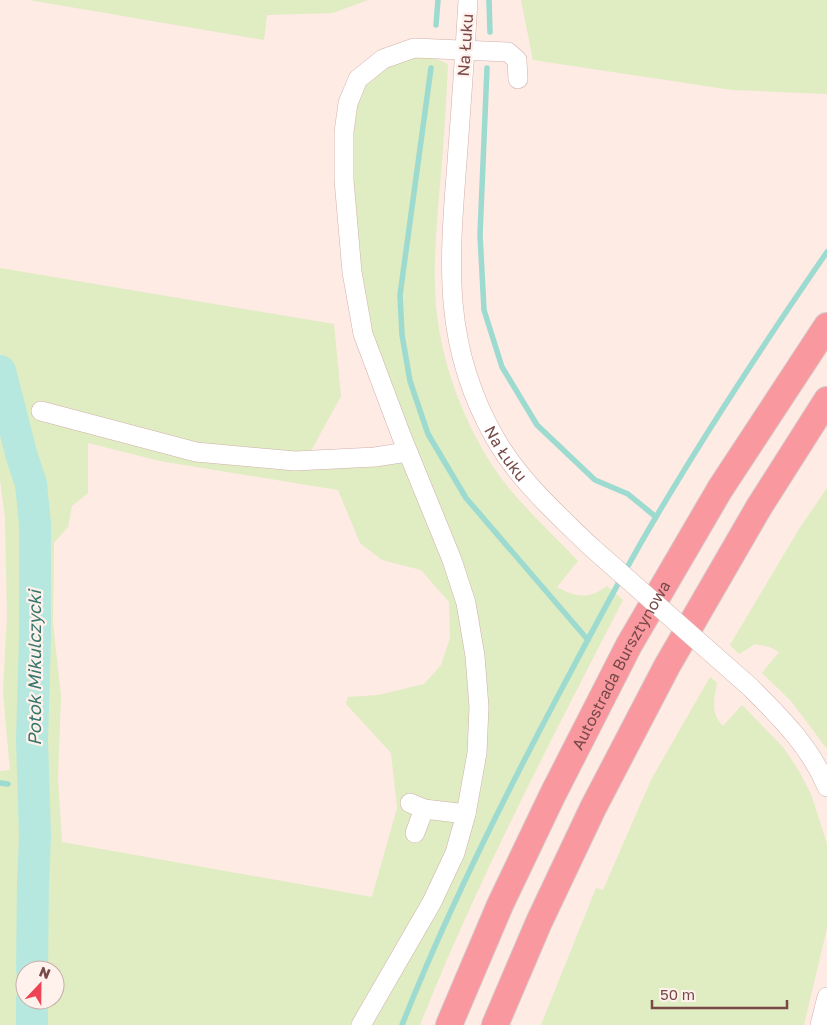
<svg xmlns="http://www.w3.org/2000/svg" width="827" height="1025" font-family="'Golos Text',sans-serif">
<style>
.green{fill:#e0ecc1;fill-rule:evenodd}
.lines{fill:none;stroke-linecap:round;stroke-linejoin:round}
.stream{stroke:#9ddad0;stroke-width:5.5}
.river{stroke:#b7e8df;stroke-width:32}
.minor-casing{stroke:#d1b0ac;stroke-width:20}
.highway-casing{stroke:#d6c8c8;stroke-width:28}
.minor{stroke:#fff;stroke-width:19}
.highway{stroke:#fa989f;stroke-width:26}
.minor-bridge-casing{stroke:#d1b0ac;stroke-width:20;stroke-linecap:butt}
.minor-bridge{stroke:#fff;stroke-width:19}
.labels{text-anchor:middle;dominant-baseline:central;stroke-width:4.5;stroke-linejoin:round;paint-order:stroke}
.street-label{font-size:16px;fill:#774948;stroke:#fff1eb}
.water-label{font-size:18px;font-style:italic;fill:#38766c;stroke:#fff1eb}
</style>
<rect width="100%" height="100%" fill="#fdebe4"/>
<g class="green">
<path d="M29,0H368L333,13L267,15L264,40Z"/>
<path d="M521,0H827V94L732,90L533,60Z"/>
<path d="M437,55V59L448,64C446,108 443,152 439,196C436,233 433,270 436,306C441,361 461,415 490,462C513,499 549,530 578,561L557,587C575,597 589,600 607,586L623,600C551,740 478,879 420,1025H366L446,884L482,686L398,414L360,295L349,164L353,108L368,78L404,56Z"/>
<path d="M0,268L334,324L341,396L304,464L404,463L413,476L467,628L474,739L455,834L431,890L354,1025H0V771L10,770L3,692L7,617L5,518L0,480ZM88,443L160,461L338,490L360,543L382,560L421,570L449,602L450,638L441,665L424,684L378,695L348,697L346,704L391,753L397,808L372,897L62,842L58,779L61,696L53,623L54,543L68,527L72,506L88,493ZM25,970H55V1000H25Z"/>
<path d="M827,488V749L791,701L762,673L779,652L770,647L755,644L739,654L730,645L799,529Z"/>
<path d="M710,677L717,683C714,699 710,713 723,726L742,705L783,747L799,771L811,794L827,844V928L804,1025H541L596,888L603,890L651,780Z"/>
</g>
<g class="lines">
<g class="stream">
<path d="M489,0L490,32"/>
<path d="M436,25L438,0"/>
<path d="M431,68L400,295L402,335L410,381L428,434L466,498L588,640"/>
<path d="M487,68L480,235L484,310L502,367L537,425L595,480L628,494L656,517"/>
<path d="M0,783L8,784"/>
<path d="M25,786H33"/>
<path d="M402,1025C447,911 502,801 560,692C591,634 622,574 656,517C709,427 767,339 827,252"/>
</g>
<g class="river">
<path d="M0,371L22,457L31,484L35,524V638L32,740L35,836L33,883L32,970"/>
<path d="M32,1025V1000"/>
</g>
<g class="minor-casing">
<g id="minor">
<path id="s1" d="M468,0C465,54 461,108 457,162C449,264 442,345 495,438C519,480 556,513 590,546"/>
<path d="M41,411L196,452L295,461L375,457L407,452"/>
<path d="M749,686C780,717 810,746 827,787"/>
<path d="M410,803L424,809L466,814"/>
<path d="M415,833L424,809"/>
<path d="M361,1025L432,902L455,853L466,814L477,753L479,707L475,656L466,603L452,560L401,435L363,334L352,272L344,180V132L348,103L358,79L383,59L414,48L508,52L517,60L518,79"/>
<path d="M820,1025L827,997"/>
</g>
</g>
<g class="highway-casing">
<g id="highway">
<path id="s2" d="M449,1025L500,905L553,794L629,645L720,489L827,326"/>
<path d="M495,1025L539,922L593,808L667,666L759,507L827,400"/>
</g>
</g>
<use href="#minor" class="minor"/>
<use href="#highway" class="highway"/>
<g class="minor-bridge-casing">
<path id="minor-bridge" d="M590,546L749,686"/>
</g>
<use href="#minor-bridge" class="minor-bridge"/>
</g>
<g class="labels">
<g class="street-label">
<text transform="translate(465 45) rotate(-86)">Na Łuku</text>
<text stroke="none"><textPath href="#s1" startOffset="465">Na Łuku</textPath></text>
<text stroke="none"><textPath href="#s2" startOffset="399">Autostrada Bursztynowa</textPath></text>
</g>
<g class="water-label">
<text transform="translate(34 668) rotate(-90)">Potok Mikulczycki</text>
</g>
</g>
<g transform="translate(40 985) rotate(22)"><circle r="24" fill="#fff1eb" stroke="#c9aeaa"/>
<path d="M0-4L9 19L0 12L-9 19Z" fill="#ed4355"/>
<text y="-8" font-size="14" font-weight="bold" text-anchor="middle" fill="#774948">N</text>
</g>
<path d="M652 1000v8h135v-8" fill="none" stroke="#774948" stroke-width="2.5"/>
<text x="660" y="1000" font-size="15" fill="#774948" stroke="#fff1eb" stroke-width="4" paint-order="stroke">50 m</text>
</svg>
